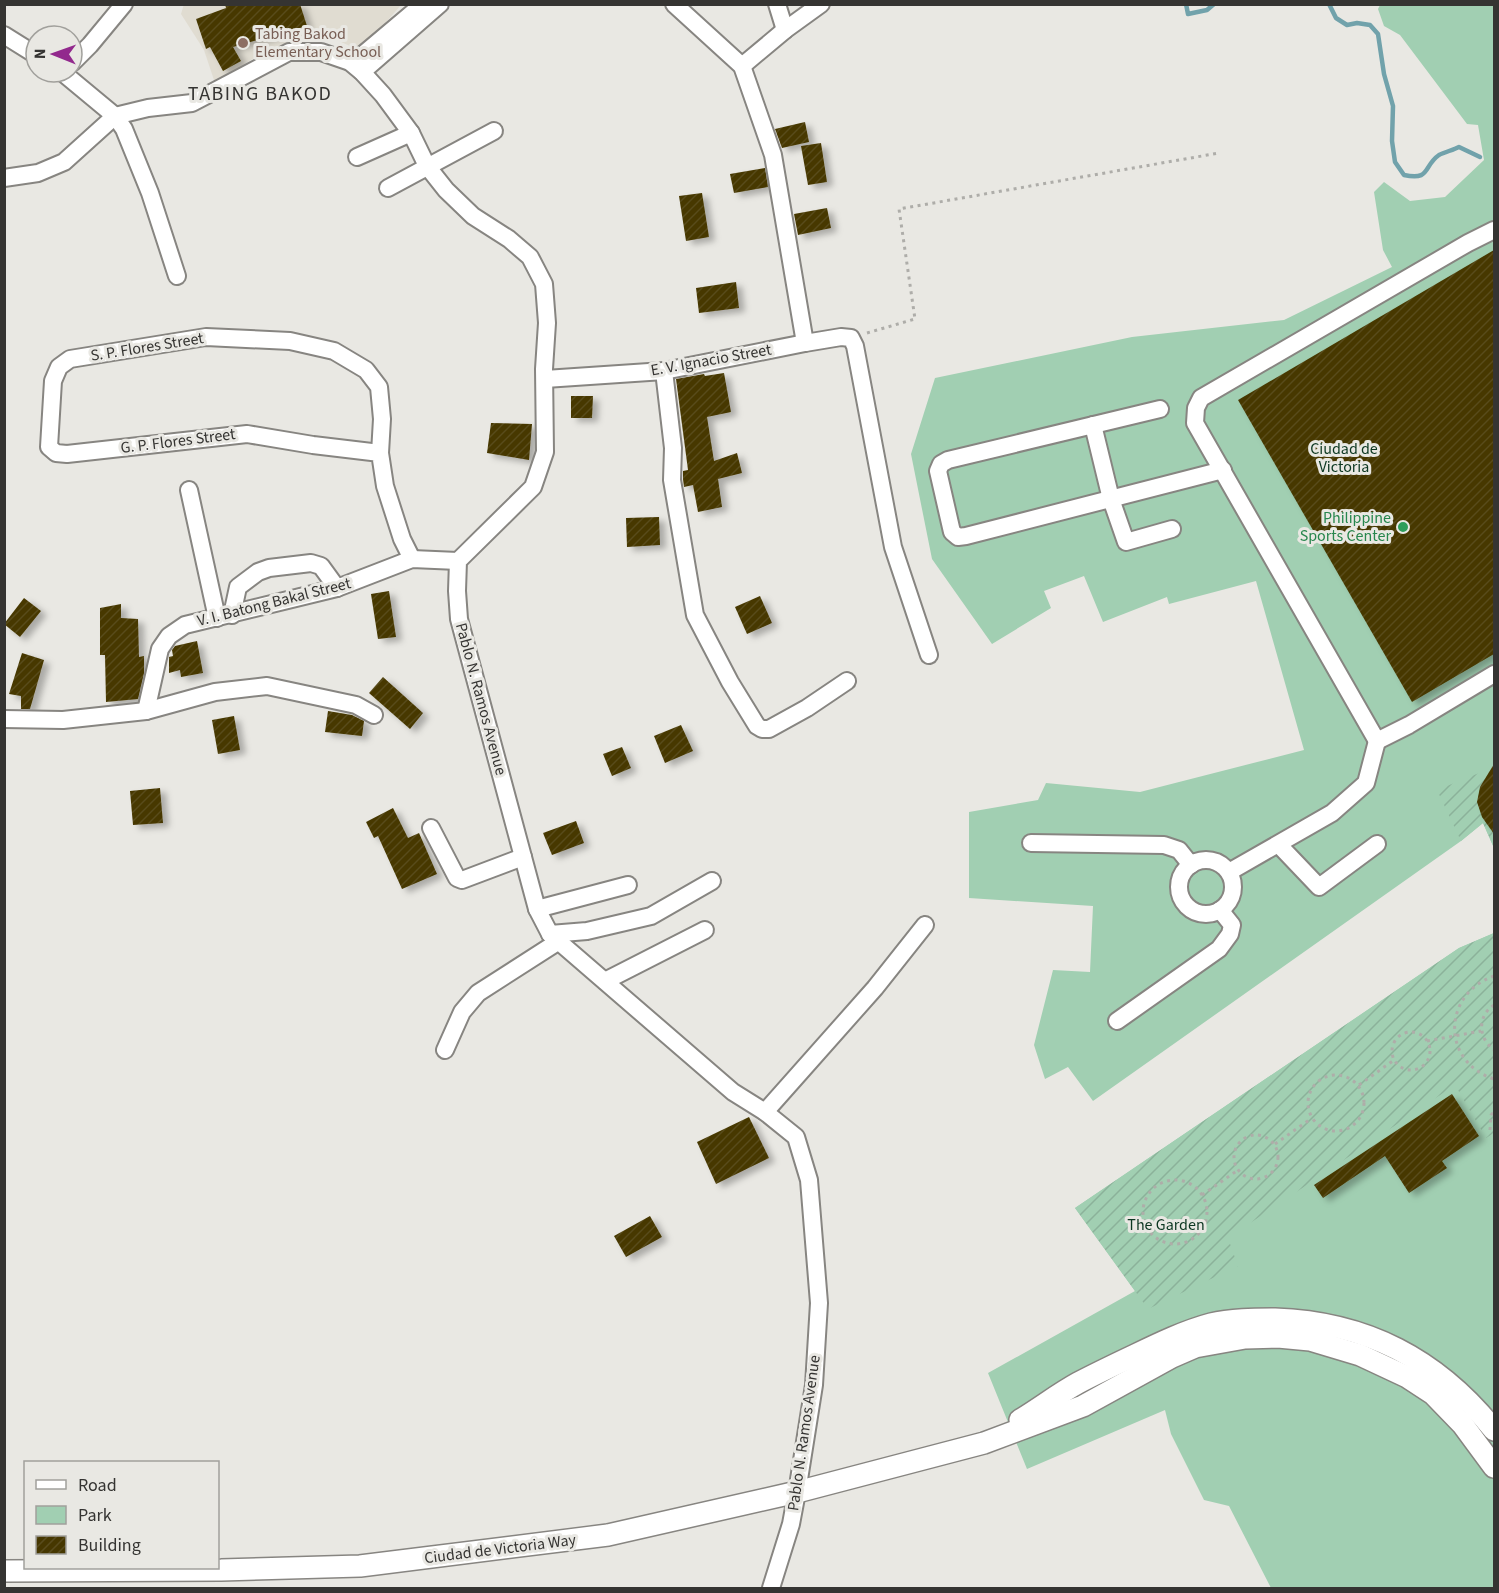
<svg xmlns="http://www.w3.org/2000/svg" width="1499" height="1593" font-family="'Source Sans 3',sans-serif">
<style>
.built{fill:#e0dcd1}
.green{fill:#a1cfb2}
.garden{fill:url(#garden-furrows)}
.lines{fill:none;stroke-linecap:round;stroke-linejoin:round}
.stream{stroke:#71a2ab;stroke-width:4.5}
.building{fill:url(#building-hatch);filter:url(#shadow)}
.minor-casing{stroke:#878581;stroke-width:20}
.major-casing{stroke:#878581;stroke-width:24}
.path{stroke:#aeada9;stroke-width:3;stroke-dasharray:3 4.5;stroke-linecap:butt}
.minor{stroke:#fff;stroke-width:16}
.major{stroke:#fff;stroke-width:21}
.education-dot{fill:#8d6e63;stroke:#e9e8e3;stroke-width:2}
.leisure-dot{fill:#2e9e5b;stroke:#e9e8e3;stroke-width:2}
.labels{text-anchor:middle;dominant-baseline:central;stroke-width:6;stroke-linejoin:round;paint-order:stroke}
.education-label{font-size:16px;fill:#785e54;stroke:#e9e8e3;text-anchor:start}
.street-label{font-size:16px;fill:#353432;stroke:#e9e8e3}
.park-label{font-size:16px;fill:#0c3721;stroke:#e9e8e3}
.leisure-label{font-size:16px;fill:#27864d;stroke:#e9e8e3;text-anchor:end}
.quarter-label{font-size:20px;letter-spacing:1.5px;fill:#353432;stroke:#e9e8e3}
</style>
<defs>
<pattern id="garden-furrows" width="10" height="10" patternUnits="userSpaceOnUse" patternTransform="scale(1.5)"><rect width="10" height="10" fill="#a1cfb2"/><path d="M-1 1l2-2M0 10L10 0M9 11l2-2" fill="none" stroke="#8bb29a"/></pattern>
<pattern id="building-hatch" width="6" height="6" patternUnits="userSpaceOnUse" patternTransform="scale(1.5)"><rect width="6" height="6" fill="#463700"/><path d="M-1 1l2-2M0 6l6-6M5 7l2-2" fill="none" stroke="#594c1d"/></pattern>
<filter id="shadow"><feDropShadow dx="6" dy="4" stdDeviation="3" flood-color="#0004"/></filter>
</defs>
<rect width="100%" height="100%" fill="#e9e8e3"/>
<path class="built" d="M184,4L401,5L361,51L330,37L301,36L257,56L215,83L204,50L181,14Z"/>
<g class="green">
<path d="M1380,5H1494V848L1483,823L1461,841L1093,1101L1068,1067L1045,1079L1034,1045L1053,970L1090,972L1093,906L969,898V812L1038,800L1046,783L1140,792L1304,750L1256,581L1169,604L1167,597L1103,622L1084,576L1044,591L1051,608L992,644L932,559L911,454L935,378L1132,337L1284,320L1392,267L1383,250L1374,192L1384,182L1410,201L1445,197L1484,160L1478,125L1467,124L1400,35L1384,26L1378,9Z"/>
<path d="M1494,933V1588H1271L1229,1506L1204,1500L1171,1434L1165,1410L1027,1469L988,1373L1135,1291L1075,1208L1459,948Z"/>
</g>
<g class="garden">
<path d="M1494,767V848L1483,823L1461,841L1437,790Z"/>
<path d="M1494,933V1133L1486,1138L1455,1085L1228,1238L1238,1266L1148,1309L1075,1208L1459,948Z"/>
</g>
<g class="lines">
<g class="stream">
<path d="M1186,4L1188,14L1207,10L1214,4"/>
<path d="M1329,4L1336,18L1347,25L1357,23L1370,25L1378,34L1384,74L1393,106L1392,141L1395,162L1404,175C1431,181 1423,166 1439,155C1445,152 1453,150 1459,147L1480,157"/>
</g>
</g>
<g class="building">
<path d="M225,4H300L307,26L233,47L241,61L223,71L210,47L206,49L196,19L226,8Z"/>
<path d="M805,122L809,142L782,148L775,129Z"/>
<path d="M821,143L827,182L808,185L801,146Z"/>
<path d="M765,168L768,187L734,193L730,174Z"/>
<path d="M702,193L709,237L686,241L679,196Z"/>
<path d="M827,208L831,228L798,235L794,214Z"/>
<path d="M1494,250V654L1412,702L1238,400Z"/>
<path d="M736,282L739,308L699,313L696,288Z"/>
<path d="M724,373L731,412L707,417L714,461L737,453L742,473L718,479L722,507L698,512L693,485L684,487L683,479V471L688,470L676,379L704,374L705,376Z"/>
<path d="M571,396H593L592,418H571Z"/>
<path d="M491,423L532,424L529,460L487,453Z"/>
<path d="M659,517L660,545L627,547L626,518Z"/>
<path d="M389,591L396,637L378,639L371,594Z"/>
<path d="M760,596L772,623L747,634L735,607Z"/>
<path d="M24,598L41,611L20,637L4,624Z"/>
<path d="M121,604V618L138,619L139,657L144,656V673L138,699L106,702L105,655H100V608Z"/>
<path d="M197,641L203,673L181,677L180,670L169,673V657L173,656L172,650L175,646Z"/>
<path d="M22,653L44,660L30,709H21V696L9,694Z"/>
<path d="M383,677L423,713L410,729L369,693Z"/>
<path d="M328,711L352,715L364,721L362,736L325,732Z"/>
<path d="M234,716L240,750L218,754L212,720Z"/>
<path d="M681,725L693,751L665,763L654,736Z"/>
<path d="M622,747L631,768L612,776L603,754Z"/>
<path d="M1494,764V834L1482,817L1477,802L1480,787Z"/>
<path d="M160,788L163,823L133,825L130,791Z"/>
<path d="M393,808L408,838L419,833L437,874L402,889L378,836L374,838L366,822Z"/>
<path d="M576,821L584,843L552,855L543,833Z"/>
<path d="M1452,1094L1479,1136L1442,1161L1447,1168L1409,1193L1385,1156L1323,1198L1314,1185Z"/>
<path d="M749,1117L769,1158L716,1184L697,1142Z"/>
<path d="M650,1216L662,1237L626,1257L614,1236Z"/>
</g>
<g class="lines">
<g class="minor-casing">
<g id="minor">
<path d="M674,4L742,66L773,155L805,343"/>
<path d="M777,4L785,30"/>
<path d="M4,35L36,55"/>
<path d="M350,62L360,57L423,4"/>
<path d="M72,63L90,45L124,4"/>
<path d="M742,66L785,30L821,4"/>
<path d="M62,72L115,116L124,129L150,193L177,276"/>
<path d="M362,72L440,4"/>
<path d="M357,157L411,133"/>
<path d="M4,178L38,173L64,162L115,116L148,108L192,103L289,52H321L350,62L362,72L383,95L411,133L427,166L446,190L473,216L509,239L530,257L544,284L547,323L544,369L545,452L533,487L458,561L457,591L459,619L537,909L550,934L733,1092L765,1112L796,1137L809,1180L819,1303L814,1385L797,1492L791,1524L771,1588"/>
<path d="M388,188L494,131"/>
<path d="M1494,230L1468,243L1201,398L1196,408L1195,423L1377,741L1409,725L1494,674"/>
<path d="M664,371L673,448L672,480L695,615L730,682L757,726L762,729H769L807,708L847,681"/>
<path d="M545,379L664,371L805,343L841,337L851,338L855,346L893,547L929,655"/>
<path d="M1160,409L948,460L941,464L938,471L952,532L958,537L966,536L1223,470"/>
<path d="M1093,425L1111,499L1126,542L1172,529"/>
<path d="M380,453L313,445L247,434L67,454L56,453L49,447L53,381L59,367L70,359L206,337L290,341L334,351L366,370L379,387L382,419L380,453L385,486L402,539L412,559"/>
<path d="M189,490L217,618"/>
<path d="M232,615L238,587L258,572L269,568L311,563L321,566L337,588"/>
<path d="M146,711L160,649L169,636L185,625L337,588L412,559L458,561"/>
<path d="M4,719L63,720L146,711L215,692L267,686L356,705L374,715"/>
<path d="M431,828L457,878L462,880L523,857"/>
<path d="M1031,843L1164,845L1179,850L1191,865"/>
<path d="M1279,845L1319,887L1377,844"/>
<circle cx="1206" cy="887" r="27"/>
<path d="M1229,872L1332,813L1366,783L1377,741"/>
<path d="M537,909L628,885"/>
<path d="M550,934L587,931L651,916L712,881"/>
<path d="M605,981L705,930"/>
<path d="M1117,1021L1219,949L1230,934L1232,925L1220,910"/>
<path d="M445,1050L462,1012L478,993L559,941"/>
<path d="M765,1112L875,988L925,925"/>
</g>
</g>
<g class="major-casing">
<g id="major">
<path d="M1020,1420C1040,1408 1058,1394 1078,1383C1097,1373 1116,1364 1135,1355C1160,1343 1185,1331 1211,1324C1231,1319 1254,1319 1275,1319C1366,1322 1437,1359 1494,1430"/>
<path d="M4,1571L221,1570L360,1566L608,1535L797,1492L984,1443L1083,1406L1172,1357L1195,1347L1245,1338L1278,1337L1310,1340L1360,1355L1407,1377L1433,1394L1463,1425L1494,1467"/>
</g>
</g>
<g class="path">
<path d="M867,333L915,319L899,209L1219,153"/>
<path d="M1494,976C1442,994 1441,1062 1494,1079"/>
<path d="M1494,1005C1477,1016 1478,1038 1494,1050"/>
<circle cx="1411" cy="1051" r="19"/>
<path d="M1427,1041L1481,1031"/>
<circle cx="1336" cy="1103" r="28"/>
<path d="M1359,1085L1394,1060"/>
<path d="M1490,1130L1491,1115L1494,1112"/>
<circle cx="1256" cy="1157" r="22"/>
<path d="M1275,1144L1312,1118"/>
<circle cx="1175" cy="1212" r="32"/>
<path d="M1202,1195L1238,1170"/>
</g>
<use href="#minor" class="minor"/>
<use href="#major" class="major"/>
</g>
<circle class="education-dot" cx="243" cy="43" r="6"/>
<circle class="leisure-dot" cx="1403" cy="527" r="6"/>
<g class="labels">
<g class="education-label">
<text x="255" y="34">Tabing Bakod<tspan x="255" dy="18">Elementary School</tspan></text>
</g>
<g class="street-label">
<text transform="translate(147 347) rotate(-9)">S. P. Flores Street</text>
<text transform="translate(711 360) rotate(-10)">E. V. Ignacio Street</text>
<text transform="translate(178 441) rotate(-7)">G. P. Flores Street</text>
<text transform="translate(274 602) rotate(-14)">V. I. Batong Bakal Street</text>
<text transform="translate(481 699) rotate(75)">Pablo N. Ramos Avenue</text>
<text transform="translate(804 1433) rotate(-82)">Pablo N. Ramos Avenue</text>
<text transform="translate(500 1549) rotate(-7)">Ciudad de Victoria Way</text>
</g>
<g class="park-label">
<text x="1344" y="449">Ciudad de<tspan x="1344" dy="18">Victoria</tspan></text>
<text x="1166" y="1225">The Garden</text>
</g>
<g class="leisure-label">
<text x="1391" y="518">Philippine<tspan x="1391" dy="18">Sports Center</tspan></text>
</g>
<g class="quarter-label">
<text x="260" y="94">TABING BAKOD</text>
</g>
</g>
<rect width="1499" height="1593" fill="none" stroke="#353432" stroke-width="12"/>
<rect x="24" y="1461" width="195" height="108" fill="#e9e8e3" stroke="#a1a09c" stroke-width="1.5"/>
<rect x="36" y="1480" width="30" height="9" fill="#ffffff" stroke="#a1a09c" stroke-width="1.5"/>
<text x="78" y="1491" font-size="18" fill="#353432">Road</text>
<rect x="36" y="1506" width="30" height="18" fill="#a1cfb2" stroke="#a1a09c" stroke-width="1.5"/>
<text x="78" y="1521" font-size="18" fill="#353432">Park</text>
<rect x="36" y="1536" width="30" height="18" fill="url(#building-hatch)" stroke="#a1a09c" stroke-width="1.5"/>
<text x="78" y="1551" font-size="18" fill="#353432">Building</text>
<g transform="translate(54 54) rotate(271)"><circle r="28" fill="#e9e8e3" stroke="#a1a09c" stroke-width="1.5"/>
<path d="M0-4.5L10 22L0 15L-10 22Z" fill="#92298d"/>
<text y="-9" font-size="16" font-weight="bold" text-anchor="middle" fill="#353432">N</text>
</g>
</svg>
